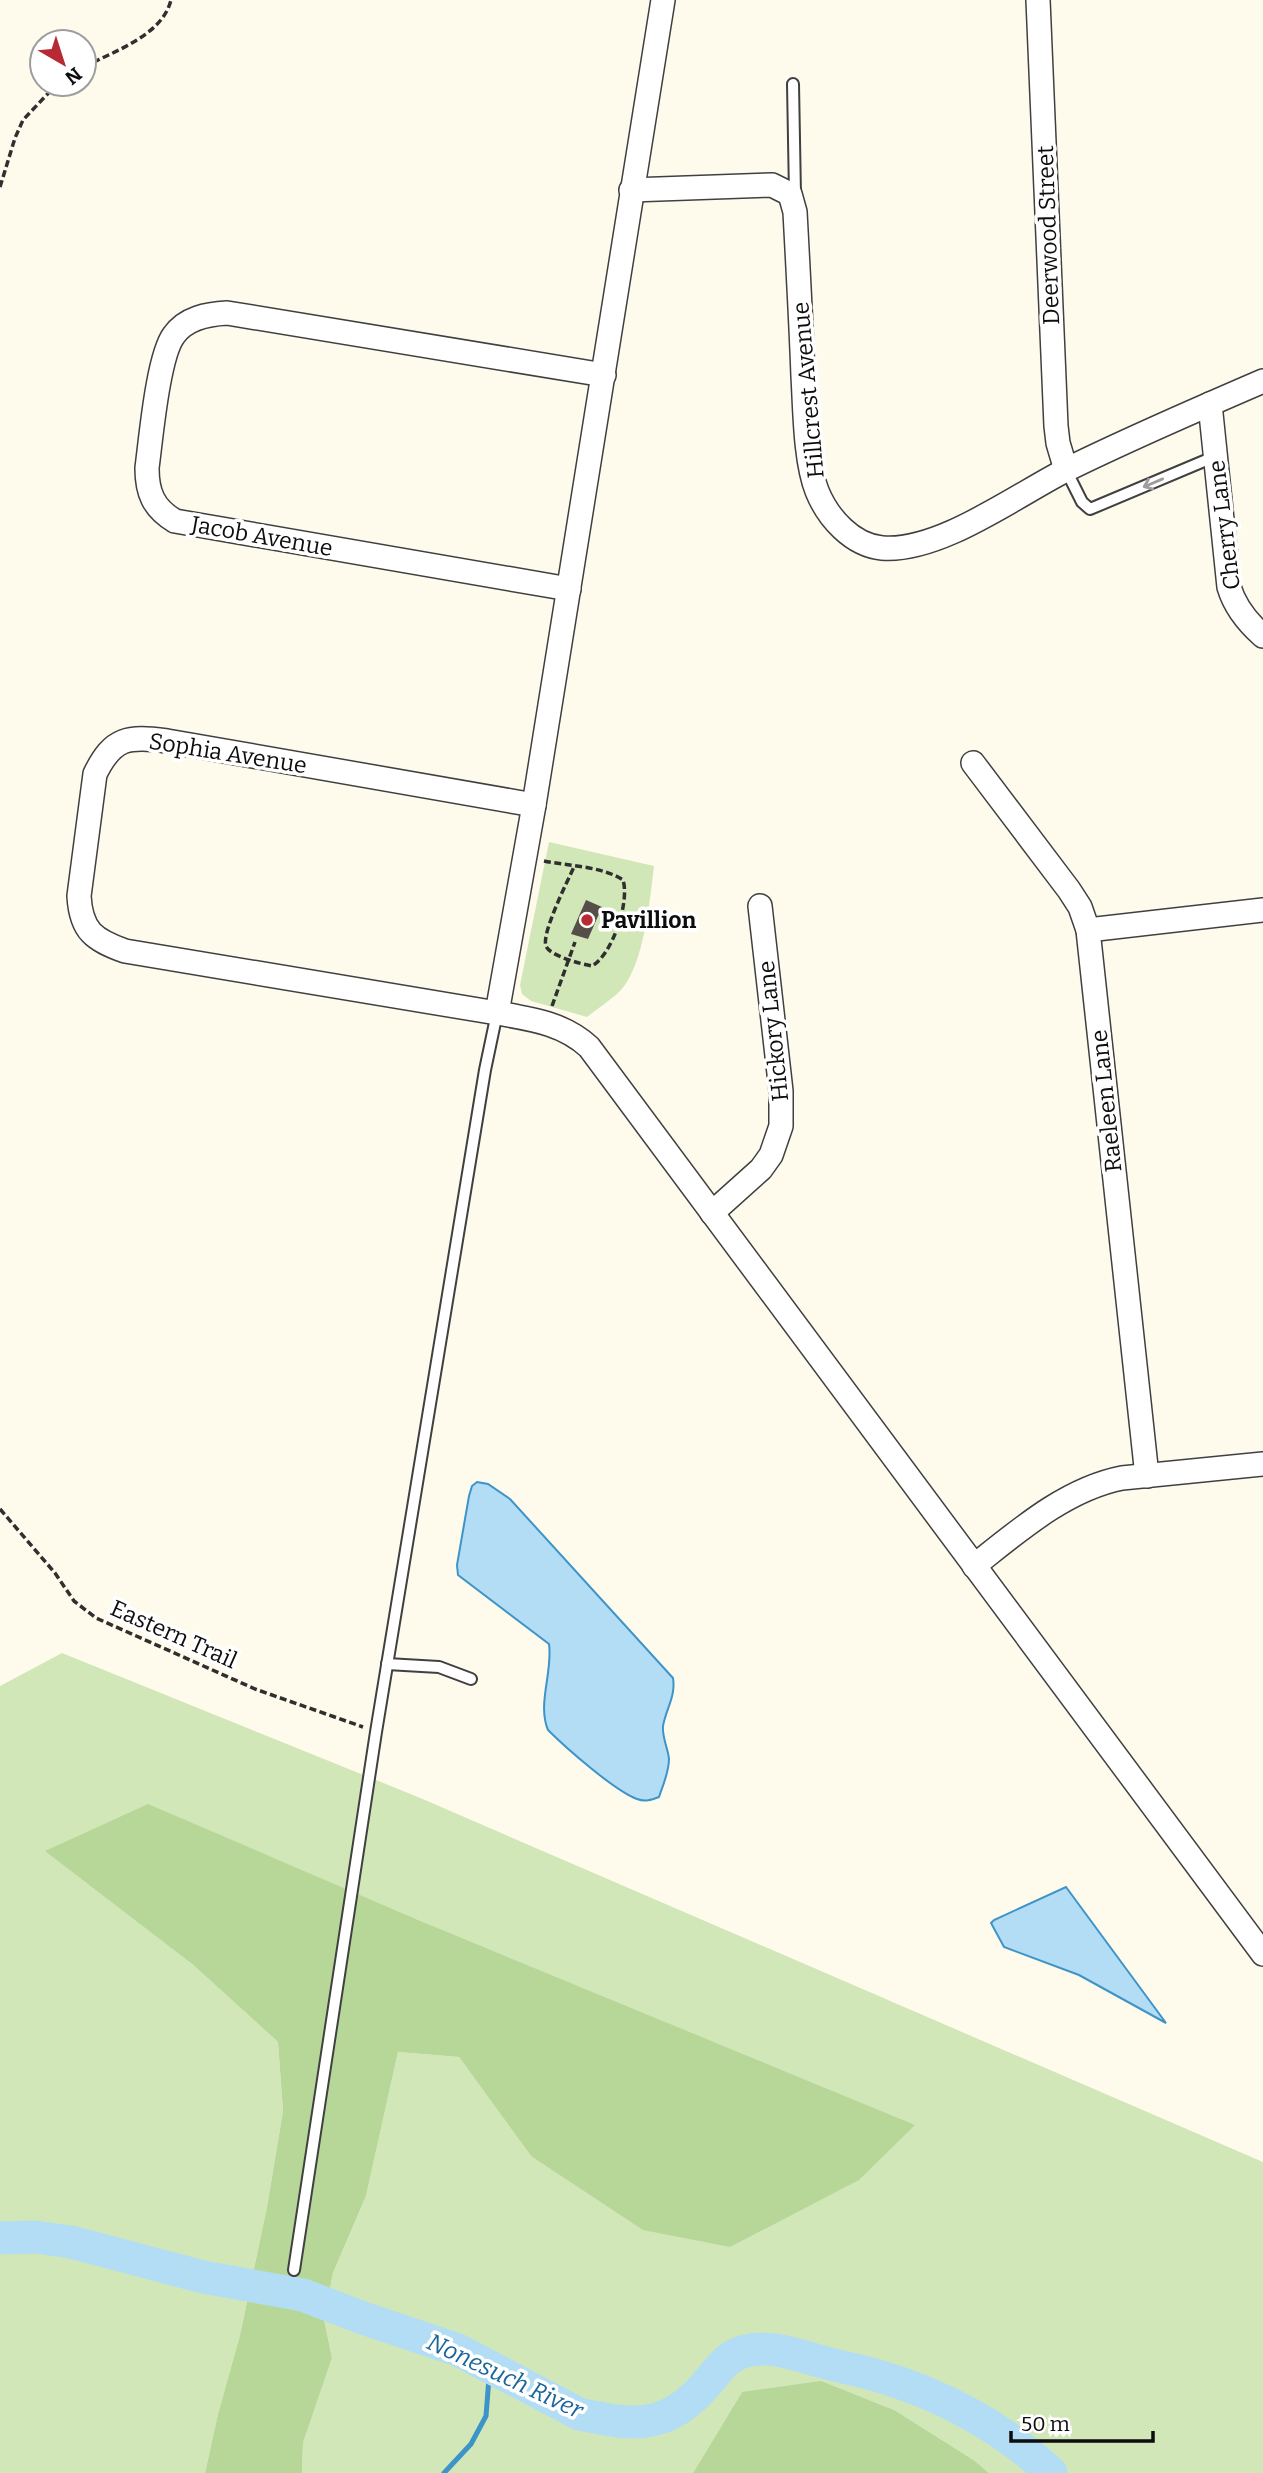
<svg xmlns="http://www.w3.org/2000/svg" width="1263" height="2473" font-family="Bitter,serif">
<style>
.green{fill:#d2e7b8}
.forest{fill:#b6d798}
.water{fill:#b3ddf4;stroke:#3d94c8;stroke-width:2}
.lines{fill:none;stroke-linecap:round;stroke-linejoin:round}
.stream{stroke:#3d94c8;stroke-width:5}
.river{stroke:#b3ddf4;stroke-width:33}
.building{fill:#554e49}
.service-casing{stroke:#404040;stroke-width:14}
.minor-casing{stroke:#404040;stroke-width:26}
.path{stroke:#2f2f2f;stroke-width:3.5;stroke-dasharray:7 3.5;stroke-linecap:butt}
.service{stroke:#fff;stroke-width:10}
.minor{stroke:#fff;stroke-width:23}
.oneway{stroke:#9e9e9e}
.poi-dot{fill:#b82a33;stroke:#fff;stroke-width:2.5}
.labels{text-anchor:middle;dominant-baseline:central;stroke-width:7;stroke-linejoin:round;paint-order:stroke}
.street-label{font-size:23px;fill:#0d0d0d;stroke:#fff}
.poi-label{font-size:23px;font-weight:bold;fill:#0d0d0d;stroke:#fff;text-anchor:start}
.water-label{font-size:24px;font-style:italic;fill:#1a659a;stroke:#fff}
</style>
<rect width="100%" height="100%" fill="#fefbed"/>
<g class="green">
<path d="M549,842L654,866C650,899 644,965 621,990C611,1000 598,1008 587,1017L531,1001L522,994L520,985Z"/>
<path d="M62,1653L418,1797L1263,2162V2473H989L975,2461L896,2411L742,2392L693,2473H302L303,2443L332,2358L324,2319L333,2273L366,2196L398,2052L459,2057L531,2156L430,1925L148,1805L191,1963L278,2042L283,2111L267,2207L240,2335L218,2414L205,2473H0V1686Z"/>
</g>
<g class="forest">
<path d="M148,1804L430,1925L915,2125L859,2180L730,2247L643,2230L531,2156L459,2057L398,2052L366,2196L333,2273L324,2319L332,2358L303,2443L302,2473H205L218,2414L240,2335L267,2207L283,2111L278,2042L191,1963L45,1851Z"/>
<path d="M821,2381L896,2411L975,2461L989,2473H693L742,2392Z"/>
</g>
<g class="water">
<path d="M477,1482L488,1484L510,1499L673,1678C676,1696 666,1709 663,1726C662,1738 668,1748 669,1759C669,1772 663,1785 659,1797C651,1800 645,1802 637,1799C615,1791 566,1748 548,1730C537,1704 553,1672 549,1644L458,1575L457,1565L469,1496L472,1486Z"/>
<path d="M1066,1887L1166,2023L1079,1975L1004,1947L991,1923L994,1920Z"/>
</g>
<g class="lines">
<path class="stream" d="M444,2473L471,2444L486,2416L490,2365"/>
<path class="river" d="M0,2238L35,2237L71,2242L203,2277L303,2295L363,2318L458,2350L579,2414C638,2427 668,2429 709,2381C720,2368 727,2356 745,2351C769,2344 800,2356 823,2362C840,2367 858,2370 875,2375C939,2393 1003,2427 1051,2473"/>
</g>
<path class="building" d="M586,900L602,907L588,939L571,934Z"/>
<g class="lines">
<g class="service-casing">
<g id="service">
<path d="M793,84L795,195"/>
<path d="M1066,470L1082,502L1090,509L1216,456"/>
<path d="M387,1664L439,1667L471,1679"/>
<path d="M294,2270L376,1732L485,1070L497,1013"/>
</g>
</g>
<g class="minor-casing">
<g id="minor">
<path d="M1038,0L1056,426L1058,443L1066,470"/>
<path d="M631,190L772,185L790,194L795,212C798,267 801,321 803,376C805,409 805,461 817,491C828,518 852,545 882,548C940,553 1019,493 1070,468C1133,437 1198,409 1263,381"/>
<path d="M1210,404L1229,587C1235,607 1247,622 1263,636"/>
<path d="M569,589L175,521C153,508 147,492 147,468C151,438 158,356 174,335C186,318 207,314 227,313L604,375"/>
<path d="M973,763L1069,890L1080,907L1088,930L1147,1476"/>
<path d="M534,805L167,741C128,736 113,737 95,774L79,896C81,931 94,940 125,951L497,1013C531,1019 563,1023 589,1047L1263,1954"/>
<path d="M1088,930L1263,910"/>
<path d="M497,1013L534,805L663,0"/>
<path d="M712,1213L761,1169L771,1155L781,1126V1091L760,906"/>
<path d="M974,1566C1018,1531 1066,1489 1122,1478L1263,1464"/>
</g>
</g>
<g class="path">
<path d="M84,67C114,51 162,36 171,0"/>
<path d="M0,187L15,138L23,120L57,84"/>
<path d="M544,861C568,866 602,866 623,880C630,902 612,955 592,966C581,964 550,956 546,946C541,934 568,880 574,867"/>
<path d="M552,1006L575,942"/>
<path d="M0,1509L55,1573L74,1601L96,1618L255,1689L363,1727"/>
</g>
<use href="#service" class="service"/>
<use href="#minor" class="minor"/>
</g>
<defs><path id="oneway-shaft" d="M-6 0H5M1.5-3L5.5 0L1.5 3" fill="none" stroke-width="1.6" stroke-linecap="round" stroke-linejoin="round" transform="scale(1.75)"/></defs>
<use class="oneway" href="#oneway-shaft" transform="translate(1153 483) rotate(157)"/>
<circle class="poi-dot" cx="587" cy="920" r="7"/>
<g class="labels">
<g class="street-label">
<text transform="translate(1048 235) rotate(-92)">Deerwood Street</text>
<text transform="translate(808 390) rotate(-95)">Hillcrest Avenue</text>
<text transform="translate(1224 525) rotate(-97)">Cherry Lane</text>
<text transform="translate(262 536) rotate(10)">Jacob Avenue</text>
<text transform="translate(228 753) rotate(9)">Sophia Avenue</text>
<text transform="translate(773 1031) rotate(-96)">Hickory Lane</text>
<text transform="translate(1106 1101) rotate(-96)">Raeleen Lane</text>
<text transform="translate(174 1634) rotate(24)">Eastern Trail</text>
</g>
<g class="poi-label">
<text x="601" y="920">Pavillion</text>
</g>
<g class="water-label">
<text transform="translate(505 2376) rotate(25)">Nonesuch River</text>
</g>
</g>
<g transform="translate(63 63) rotate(141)"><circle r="33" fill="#ffffff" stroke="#9e9e9e" stroke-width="2"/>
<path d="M0-5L12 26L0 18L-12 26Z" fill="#b82a33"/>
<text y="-10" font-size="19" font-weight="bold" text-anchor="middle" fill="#0d0d0d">N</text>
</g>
<path d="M1011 2431v10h142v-10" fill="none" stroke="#0d0d0d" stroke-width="3.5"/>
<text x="1021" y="2431" font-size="21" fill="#0d0d0d" stroke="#ffffff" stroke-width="5" paint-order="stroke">50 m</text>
</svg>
